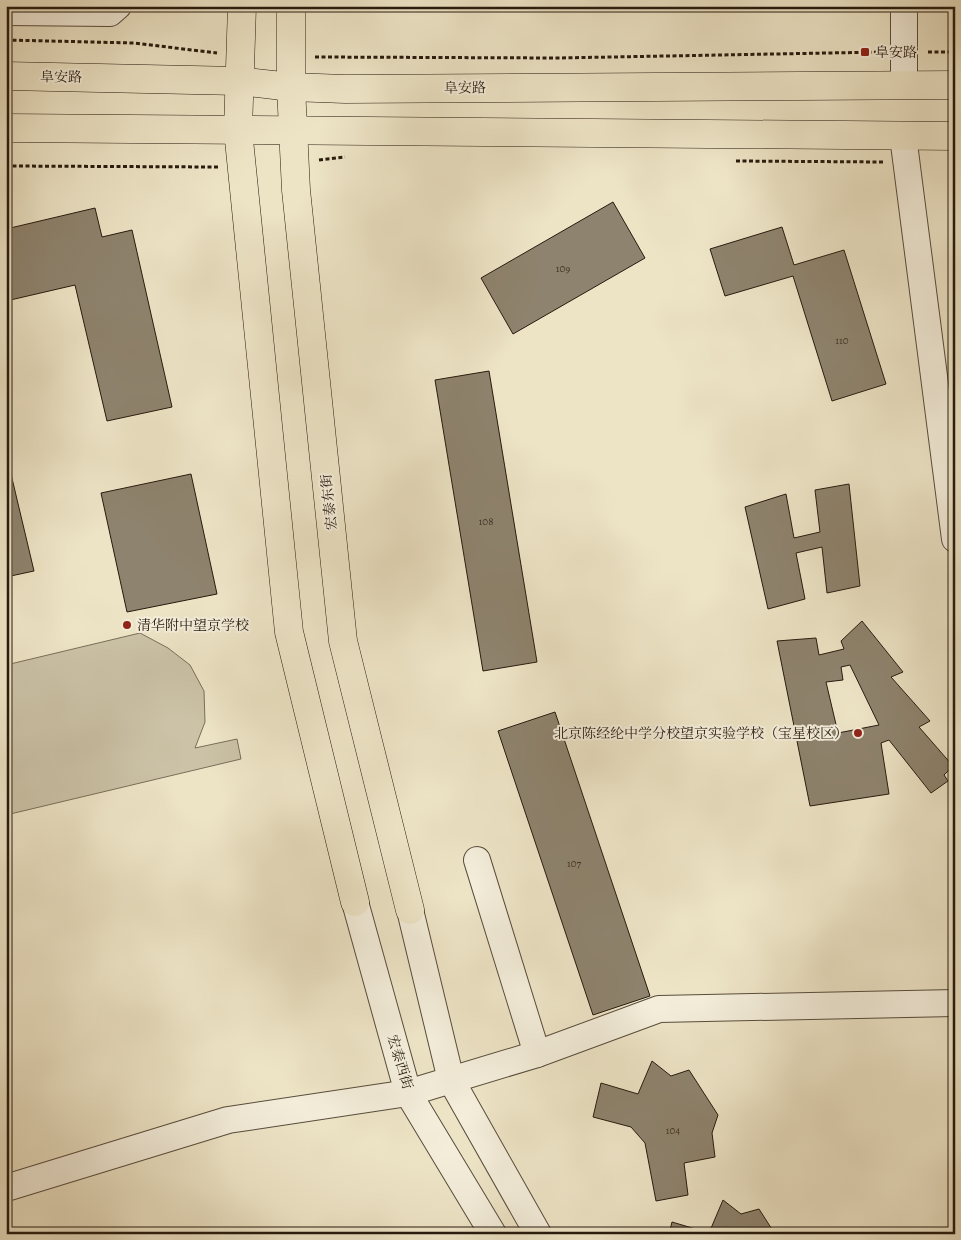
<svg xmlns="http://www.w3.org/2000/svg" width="961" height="1240" font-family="Alegreya,'Noto Serif SC',serif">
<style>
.grass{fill:#cbc2a7;stroke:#796e5a}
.building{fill:#8e836e;stroke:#271a0e;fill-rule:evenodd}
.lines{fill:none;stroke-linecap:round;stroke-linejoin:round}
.minor-casing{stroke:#584c3c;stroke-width:28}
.major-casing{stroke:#271a0e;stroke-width:29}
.path{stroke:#271a0e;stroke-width:3;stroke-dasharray:4 2.5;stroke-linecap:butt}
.minor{stroke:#f3edda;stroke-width:26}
.major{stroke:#ede4c6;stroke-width:28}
.poi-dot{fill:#8f2418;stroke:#f3edda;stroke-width:2}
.labels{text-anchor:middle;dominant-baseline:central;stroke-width:4;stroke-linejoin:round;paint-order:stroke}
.number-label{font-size:11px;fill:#413426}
.poi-label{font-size:14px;fill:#271a0e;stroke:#f3edda;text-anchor:start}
.street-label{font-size:14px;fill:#271a0e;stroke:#f3edda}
</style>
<rect width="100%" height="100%" fill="#ede4c6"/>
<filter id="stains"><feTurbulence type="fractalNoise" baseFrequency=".004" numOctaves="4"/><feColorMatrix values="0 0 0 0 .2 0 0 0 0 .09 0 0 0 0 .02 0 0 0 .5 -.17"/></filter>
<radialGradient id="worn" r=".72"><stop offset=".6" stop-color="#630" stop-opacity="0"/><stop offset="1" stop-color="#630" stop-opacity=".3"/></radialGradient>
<path class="grass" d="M140,633L168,648L190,665L204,691L205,722L195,748L237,739L241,759L6,815V665Z"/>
<g class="building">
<path d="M613,202L645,258L513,334L481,278Z"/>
<path d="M95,208L102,237L132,230L172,407L107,421L75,285L6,301V229Z"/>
<path d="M782,227L794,265L844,250L886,384L832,401L793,276L725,296L710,249Z"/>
<path d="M489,371L537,662L483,671L435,380Z"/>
<path d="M6,453L34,571L6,577Z"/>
<path d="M191,474L217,594L127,612L101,493Z"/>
<path d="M849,484L860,586L827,593L822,547L796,553L805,599L768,609L745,507L786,494L794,538L820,532L815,490Z"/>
<path d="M862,621L903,672L891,677L930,721L919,727L953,766L944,775L948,781L931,793L889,740L881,743L889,794L810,806L777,641L816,638L819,655L844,649L841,641ZM850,665L879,725L838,733L826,682L843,680L841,667Z"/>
<path d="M555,712L650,996L593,1015L498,731Z"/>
<path d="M652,1061L671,1076L689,1070L718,1115L712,1133L715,1157L684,1163L688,1195L656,1201L645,1143L631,1127L593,1117L601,1083L638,1094Z"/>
<path d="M723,1200L741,1214L759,1209L775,1234H669L672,1222L709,1233Z"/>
</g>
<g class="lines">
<g class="minor-casing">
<g id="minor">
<path d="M6,12L110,13L118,6"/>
<path d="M904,84V6"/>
<path d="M903,136L955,539"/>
<path d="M477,860L537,1054"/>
<path d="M355,902L408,1093L493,1234"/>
<path d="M410,910L451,1080L538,1234"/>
<path d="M6,1188L228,1120L408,1093L537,1054L659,1009L955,1003"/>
</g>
</g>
<g class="major-casing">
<g id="major">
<path d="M242,6L238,130L289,632L355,902"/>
<path d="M291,6V87L296,190L343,641L410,910"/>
<path d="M6,76L239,81L291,87L345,89L955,85"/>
<path d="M6,128L955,136"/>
</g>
</g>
<g class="path">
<path d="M6,40L134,43L217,53"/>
<path d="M928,52H955"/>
<path d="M315,57L558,58L882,52"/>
<path d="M319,160L345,157"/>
<path d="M736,161L883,162"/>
<path d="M6,166L218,167"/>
</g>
<use href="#minor" class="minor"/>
<use href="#major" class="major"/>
</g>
<g class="poi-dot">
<rect x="860" y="47" width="10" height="10" rx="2.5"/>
<circle cx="127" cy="625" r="5"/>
<circle cx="858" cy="733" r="5"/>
</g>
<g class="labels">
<g class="number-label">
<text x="563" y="268">109</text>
<text x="842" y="340">110</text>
<text x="486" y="521">108</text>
<text x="574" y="863">107</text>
<text x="673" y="1130">104</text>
</g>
<g class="poi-label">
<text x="875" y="52">阜安路</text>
<text x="137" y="625">清华附中望京学校</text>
<text x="848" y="733" text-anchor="end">北京陈经纶中学分校望京实验学校（宝星校区）</text>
</g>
<g class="street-label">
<text transform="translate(61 77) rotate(1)">阜安路</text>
<text transform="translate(465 88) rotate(-1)">阜安路</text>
<text transform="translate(329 502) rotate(-96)">宏泰东街</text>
<text transform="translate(400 1062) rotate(73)">宏泰西街</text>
</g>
</g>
<rect width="961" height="1240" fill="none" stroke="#ede4c6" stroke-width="25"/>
<rect x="8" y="8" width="946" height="1225" fill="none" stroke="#271a0e" stroke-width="2.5"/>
<rect x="12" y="12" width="936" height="1215" fill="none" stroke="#271a0e"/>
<rect width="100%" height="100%" filter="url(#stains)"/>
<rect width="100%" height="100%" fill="url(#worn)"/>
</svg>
